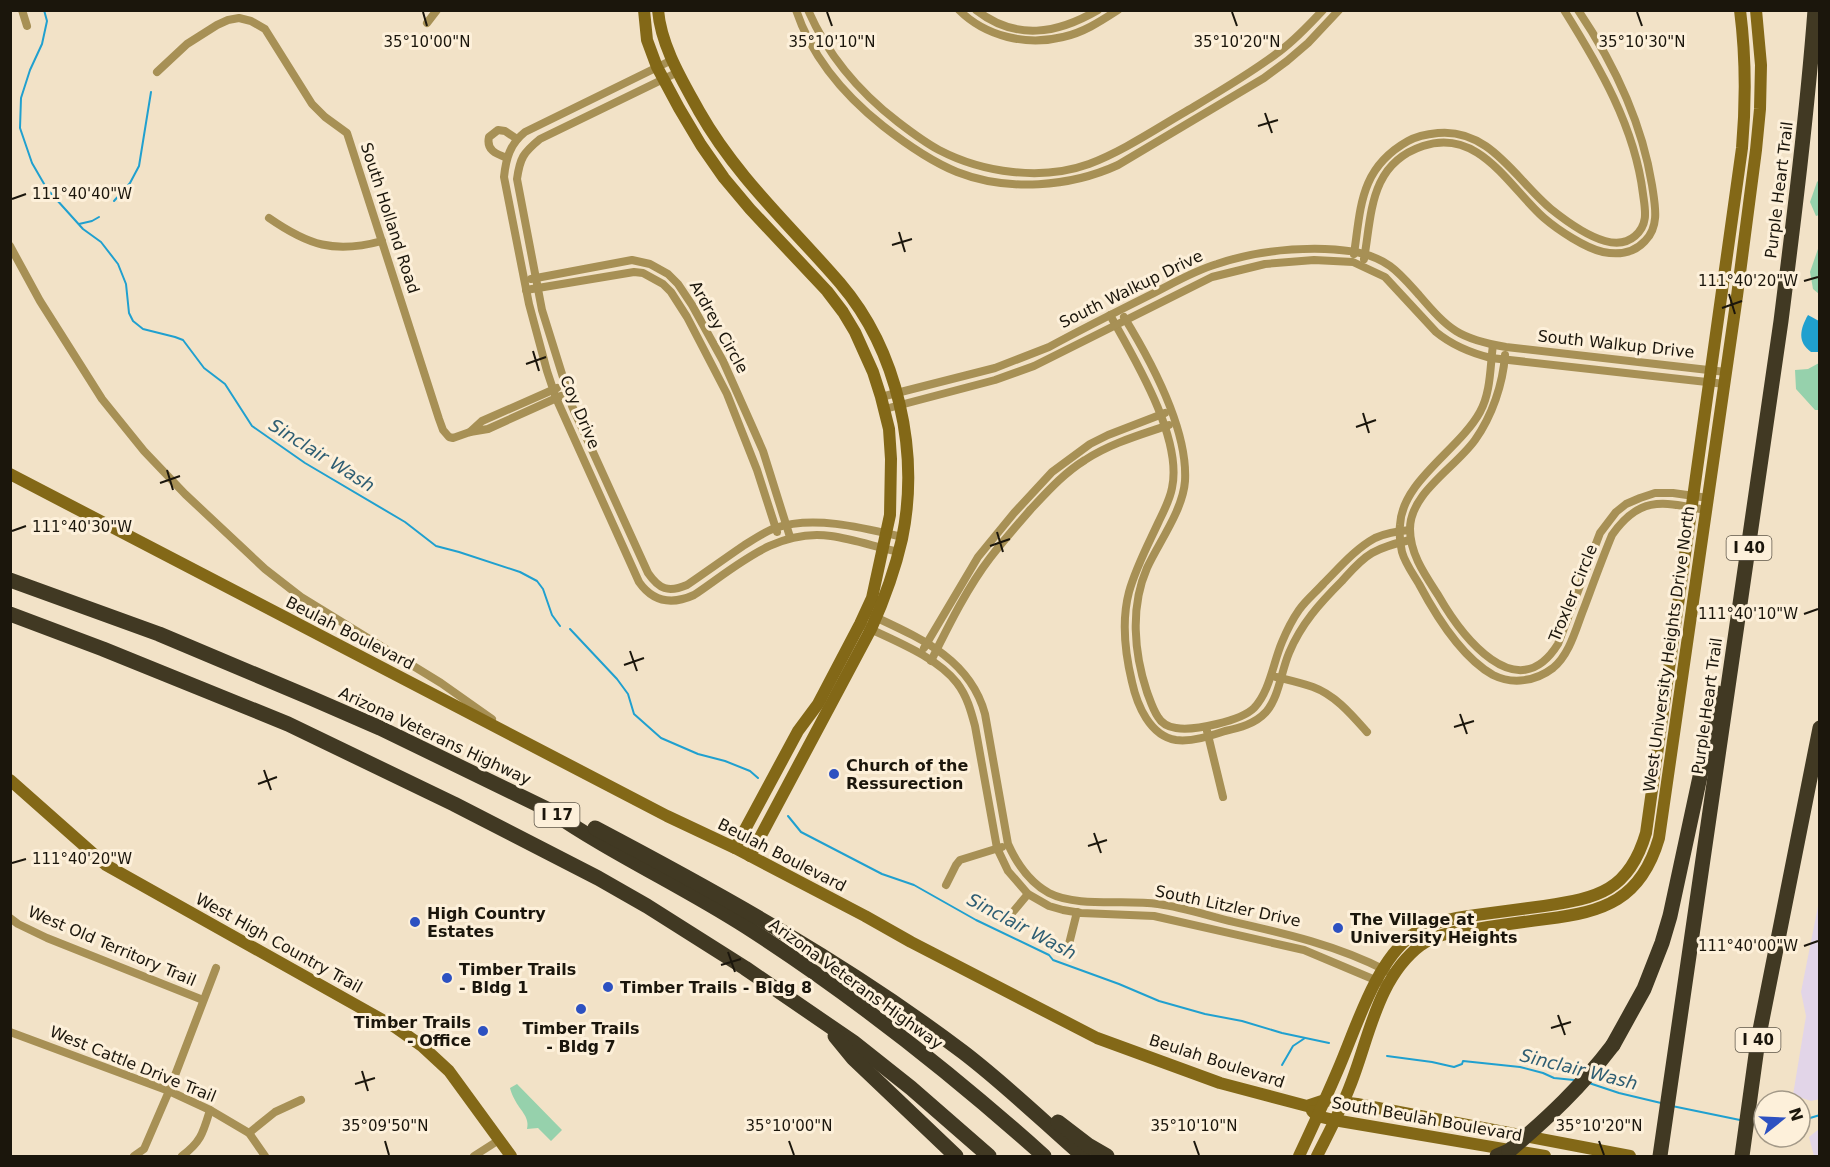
<svg xmlns="http://www.w3.org/2000/svg" width="1830" height="1167" font-family="'DejaVu Sans',sans-serif">
<style>
.commercial{fill:#e2d5e8}
.green{fill:#96d1ac}
.water{fill:#20a0cf}
.lines{fill:none;stroke-linecap:round;stroke-linejoin:round}
.stream{stroke:#20a0cf;stroke-width:2}
.street{stroke:#a79055;stroke-width:8}
.secondary{stroke:#836817;stroke-width:12}
.highway{stroke:#413923;stroke-width:15}
.highway-bridge{stroke:#413923;stroke-width:15}
.ticks{fill:none;stroke:#1b160c;stroke-width:2}
.poi-dot{fill:#2d51c1;stroke:#fdf0da;stroke-width:2}
.labels{text-anchor:middle;dominant-baseline:central;stroke-width:6;stroke-linejoin:round;paint-order:stroke}
.shield{fill:#fdf0da;stroke:#5f574a;stroke-width:1.5}
.shield-label{font-size:15px;font-weight:bold;fill:#1b160c}
.street-label{font-size:16px;fill:#1b160c;stroke:#fdf0da}
.poi-label{font-size:16px;font-weight:bold;fill:#1b160c;stroke:#fdf0da;text-anchor:start}
.water-label{font-size:18px;font-style:italic;fill:#2f5e73;stroke:#fdf0da}
.ticks-label{font-size:15px;text-anchor:middle;fill:#1b160c;stroke:#fdf0da;stroke-width:6;stroke-linejoin:round;paint-order:stroke}
</style>
<rect width="100%" height="100%" fill="#f2e2c7"/>
<g class="commercial">
<path d="M1819,901L1820,1099L1811,1101L1793,1095L1806,1016L1801,992Z"/>
<path d="M1819,1129V1156H1814L1809,1137Z"/>
</g>
<g class="green">
<path d="M1819,180V215L1816,216L1810,202L1817,182Z"/>
<path d="M1819,246V294L1813,289L1810,272Z"/>
<path d="M1819,363V410H1815L1796,389L1795,370L1808,369Z"/>
<path d="M517,1084L562,1130L551,1141L538,1128L527,1129C530,1118 521,1111 516,1102C513,1097 511,1092 510,1088Z"/>
</g>
<path class="water" d="M1808,315L1819,321V352H1811C1797,342 1800,329 1808,315Z"/>
<g class="lines">
<g class="stream">
<path d="M44,10L47,21L42,44L30,70L21,98L20,128L32,163L47,189L83,229L101,242L118,264L126,284L129,313L133,321L143,329L175,337L183,340L204,368L225,384L252,426L305,463L405,522L436,546L459,552L520,572L537,581L543,589L552,615L560,626"/>
<path d="M114,201L130,183L139,166L151,92"/>
<path d="M79,224L92,221L99,217"/>
<path d="M570,629L617,679L628,694L634,714L661,738L698,754L725,761L750,771L758,778"/>
<path d="M788,816L801,832L882,874L914,885L976,920L1049,955L1053,960L1119,984L1159,1001L1205,1014L1242,1021L1282,1033L1329,1043"/>
<path d="M1387,1056L1432,1062L1454,1067L1462,1064L1463,1061L1520,1067L1543,1073L1554,1078L1574,1080"/>
<path d="M1282,1065L1293,1046L1305,1038"/>
<path d="M1589,1083L1619,1093L1661,1103"/>
<path d="M1672,1106L1740,1120"/>
<path d="M1800,1121L1820,1115"/>
<path d="M1752,1122L1764,1124"/>
</g>
<g class="street">
<path d="M22,10L27,26"/>
<path d="M796,10C812,58 844,95 883,126C906,144 930,161 957,172C1008,192 1070,187 1118,165L1264,78L1287,61L1308,43L1339,10"/>
<path d="M808,10C828,56 859,92 898,122C911,132 924,142 939,150C983,173 1042,181 1089,164C1123,151 1154,130 1185,112C1217,93 1250,74 1280,51C1296,39 1310,24 1323,10"/>
<path d="M959,10C986,37 1027,46 1063,37C1083,33 1101,21 1118,10"/>
<path d="M976,10C1016,41 1057,34 1098,10"/>
<path d="M427,23L437,10"/>
<path d="M672,60L525,132C510,144 506,158 504,177L529,304L547,371L556,398L574,438L639,582C653,602 672,605 694,595C736,567 776,528 831,536C853,539 876,547 899,552"/>
<path d="M157,72L187,44L217,25L228,20L239,18L251,21L265,29L312,104L325,117L347,133L439,419L443,430L449,437L453,438L470,432L488,429L561,396"/>
<path d="M678,72L540,139C523,153 520,158 517,179L542,310L572,406L648,573C659,589 668,593 687,585C706,572 724,559 743,546C754,539 764,532 775,528C814,515 864,528 902,537"/>
<path d="M507,158C496,154 486,150 489,137L498,130L505,131L517,139"/>
<path d="M269,218C308,245 334,254 382,241"/>
<path d="M10,246L40,301L102,399L144,451L185,494L265,569L301,597L441,683L492,719"/>
<path d="M1354,254C1361,206 1360,168 1408,141C1417,136 1428,134 1438,133C1490,128 1516,180 1551,209C1566,221 1587,236 1605,241C1616,244 1627,243 1635,236C1649,224 1645,209 1643,194C1635,127 1599,66 1564,10"/>
<path d="M1364,259C1372,214 1369,164 1423,146C1479,127 1509,187 1544,218C1558,230 1585,248 1603,252C1618,255 1634,253 1645,241C1660,226 1655,205 1652,185C1642,123 1613,62 1578,10"/>
<path d="M531,279L632,260L650,264L668,274L678,284L692,305L723,361L752,426L763,451L790,537"/>
<path d="M526,290L634,272L643,273L663,284L671,292L687,317L727,394L757,470L777,532"/>
<path d="M1110,315C1134,358 1183,438 1172,488C1170,499 1164,511 1159,521C1148,545 1136,567 1129,592C1121,622 1125,653 1132,682C1137,705 1150,736 1176,740C1192,742 1210,736 1225,731C1239,728 1255,724 1266,712C1279,697 1281,672 1289,653C1301,624 1320,603 1342,581C1351,571 1360,560 1372,553C1384,546 1397,543 1410,540"/>
<path d="M1124,317C1151,361 1188,429 1185,481C1183,510 1159,542 1147,568C1130,607 1134,653 1147,692C1150,700 1153,710 1158,717C1162,724 1169,727 1176,728C1194,731 1241,721 1254,708C1270,691 1273,663 1282,642C1287,630 1292,620 1299,610C1306,600 1316,592 1324,583C1340,567 1355,549 1375,538C1386,533 1397,531 1410,530"/>
<path d="M1493,345C1490,367 1491,392 1480,412C1459,450 1402,481 1400,525C1399,533 1400,543 1402,552C1405,563 1413,574 1419,584C1436,616 1461,657 1493,675C1513,685 1536,681 1553,668C1570,654 1576,628 1584,608C1593,584 1602,559 1612,535C1640,495 1663,502 1706,510"/>
<path d="M1505,355C1503,384 1492,416 1475,440C1455,468 1410,493 1410,529C1410,554 1425,575 1438,595C1461,635 1517,710 1558,644L1600,533L1616,512L1626,504L1640,498L1655,493H1673L1708,498"/>
<path d="M881,397L995,368L1049,347C1082,329 1116,312 1150,295C1172,284 1193,271 1217,264C1252,252 1288,248 1325,249C1348,250 1370,252 1390,266C1401,274 1410,285 1419,295C1449,330 1459,339 1506,347L1726,372"/>
<path d="M885,409L995,380L1034,366L1212,277L1265,264L1314,260L1353,262L1385,277L1436,332C1453,346 1471,353 1491,358L1725,384"/>
<path d="M470,432L482,421L557,388"/>
<path d="M873,616C920,638 970,659 985,714L1008,844C1017,864 1029,882 1049,893C1078,908 1126,899 1158,904C1182,907 1206,915 1230,921C1283,933 1337,945 1387,971"/>
<path d="M866,627C895,641 937,657 957,683C967,696 971,711 975,726L997,848L1008,871L1028,894L1049,906L1063,910L1081,913L1154,916L1304,950L1380,982"/>
<path d="M924,648L978,557L1014,513L1052,472L1090,444L1108,435L1165,413"/>
<path d="M931,661C948,627 967,588 990,558C1003,541 1017,525 1031,509C1048,491 1064,473 1085,460C1111,443 1140,435 1169,425"/>
<path d="M1276,677C1288,680 1301,683 1313,687C1335,695 1351,714 1367,732"/>
<path d="M1207,731L1223,797"/>
<path d="M946,885L956,865L960,860L1002,847"/>
<path d="M10,918L18,924L47,938L203,1000"/>
<path d="M1007,919L1028,894"/>
<path d="M1068,948L1077,912"/>
<path d="M10,1032L169,1091L210,1110L249,1133L265,1156"/>
<path d="M249,1133L275,1112L301,1100"/>
<path d="M134,1156L144,1149L169,1091L216,968"/>
<path d="M182,1156C201,1142 203,1133 210,1110"/>
<path d="M474,1156L499,1140"/>
</g>
<g class="secondary">
<path d="M644,10L647,40L657,67L679,108L701,145L724,178L750,209L827,291L843,312L855,332L873,372L881,397L889,429L891,459L890,515L872,598L860,624L818,704L798,731L735,848"/>
<path d="M658,10C661,46 682,80 699,111C737,178 790,225 840,283C898,351 920,452 902,539C895,570 884,600 871,629L750,856"/>
<path d="M10,474L667,816L735,848L865,916L911,942L1097,1038L1220,1083L1307,1106L1325,1100L1357,1104L1630,1156"/>
<path d="M10,780L106,865L395,1027L422,1046L449,1071L511,1156"/>
<path d="M1312,1111L1317,1116L1334,1120L1545,1156"/>
<path d="M1299,1156C1313,1126 1327,1096 1340,1065C1357,1025 1376,962 1412,935C1430,922 1454,918 1476,915C1499,912 1521,909 1544,906C1598,898 1629,891 1646,833L1742,148C1746,102 1746,57 1740,10"/>
<path d="M1317,1156C1328,1134 1341,1110 1350,1086C1369,1039 1377,978 1421,945C1438,933 1458,931 1477,929C1500,925 1523,922 1546,919C1604,912 1641,900 1659,838L1737,296L1756,150L1760,109L1761,65L1756,10"/>
</g>
<g class="highway">
<path d="M10,580L159,634L311,698L380,728L549,810C611,853 681,885 745,926C851,994 950,1072 1044,1156"/>
<path d="M10,614L103,649L288,724L454,804L598,878L647,906L745,968L853,1042L911,1088L989,1156"/>
<path d="M595,828C722,895 848,965 963,1052C1005,1084 1044,1122 1083,1156"/>
<path d="M835,1036L853,1058L956,1156"/>
<path d="M1613,1045L1644,989L1662,943L1670,916L1718,693"/>
<path d="M1058,1122L1088,1145L1107,1156"/>
<path d="M1497,1156L1509,1151"/>
<path d="M1660,1156L1781,321C1794,218 1807,114 1815,10"/>
<path d="M1742,1156L1758,1040L1820,728"/>
</g>
<path class="highway-bridge" d="M1509,1151C1549,1117 1581,1087 1613,1045"/>
</g>
<path class="ticks" d="M423,12L427,26M827,12L832,26M1232,12L1237,26M1637,12L1642,26M1265,113L1272,133M1258,126L1278,120M12,199L26,194M899,232L905,252M892,245L912,239M1804,281L1818,277M1729,294L1735,314M1722,308L1742,301M533,351L539,371M526,364L546,357M1363,413L1369,433M1356,427L1376,420M167,470L173,490M160,483L180,476M12,531L26,526M997,532L1003,552M990,546L1010,539M1804,614L1818,609M630,651L637,671M624,665L644,658M1460,714L1467,734M1454,727L1474,721M264,770L271,790M258,784L277,777M1094,833L1101,853M1088,846L1107,840M12,863L26,859M1804,946L1818,941M728,952L735,972M721,965L741,959M1558,1015L1565,1035M1551,1028L1571,1022M362,1071L368,1091M355,1084L375,1078M385,1141L389,1155M789,1141L794,1155M1194,1141L1199,1155M1599,1141L1604,1155"/>
<g class="poi-dot">
<circle cx="834" cy="774" r="6"/>
<circle cx="415" cy="922" r="6"/>
<circle cx="1338" cy="928" r="6"/>
<circle cx="447" cy="978" r="6"/>
<circle cx="608" cy="987" r="6"/>
<circle cx="581" cy="1009" r="6"/>
<circle cx="483" cy="1031" r="6"/>
</g>
<g class="labels">
<g class="shield">
<rect x="1726.5" y="536" width="45" height="24" rx="4.5"/>
<rect x="534.5" y="803" width="45" height="24" rx="4.5"/>
<rect x="1735.5" y="1028" width="45" height="24" rx="4.5"/>
</g>
<g class="shield-label">
<text x="1749" y="548">I 40</text>
<text x="557" y="815">I 17</text>
<text x="1758" y="1040">I 40</text>
</g>
<g class="street-label">
<text transform="translate(1779 190) rotate(-83)">Purple Heart Trail</text>
<text transform="translate(390 218) rotate(72)">South Holland Road</text>
<text transform="translate(1131 289) rotate(-26)">South Walkup Drive</text>
<text transform="translate(719 327) rotate(61)">Ardrey Circle</text>
<text transform="translate(1616 344) rotate(6)">South Walkup Drive</text>
<text transform="translate(580 412) rotate(67)">Coy Drive</text>
<text transform="translate(1573 593) rotate(-68)">Troxler Circle</text>
<text transform="translate(350 633) rotate(27)">Beulah Boulevard</text>
<text transform="translate(1669 649) rotate(-82)">West University Heights Drive North</text>
<text transform="translate(1707 706) rotate(-82)">Purple Heart Trail</text>
<text transform="translate(435 736) rotate(25)">Arizona Veterans Highway</text>
<text transform="translate(782 855) rotate(27)">Beulah Boulevard</text>
<text transform="translate(1228 906) rotate(12)">South Litzler Drive</text>
<text transform="translate(279 943) rotate(29)">West High Country Trail</text>
<text transform="translate(112 946) rotate(23)">West Old Territory Trail</text>
<text transform="translate(856 984) rotate(36)">Arizona Veterans Highway</text>
<text transform="translate(1217 1061) rotate(18)">Beulah Boulevard</text>
<text transform="translate(133 1064) rotate(22)">West Cattle Drive Trail</text>
<text transform="translate(1427 1119) rotate(10)">South Beulah Boulevard</text>
</g>
<g class="poi-label">
<text x="846" y="765">Church of the<tspan x="846" dy="18">Ressurection</tspan></text>
<text x="427" y="913">High Country<tspan x="427" dy="18">Estates</tspan></text>
<text x="1350" y="919">The Village at<tspan x="1350" dy="18">University Heights</tspan></text>
<text x="459" y="969">Timber Trails<tspan x="459" dy="18">- Bldg 1</tspan></text>
<text x="620" y="987">Timber Trails - Bldg 8</text>
<text x="471" y="1022" text-anchor="end">Timber Trails<tspan x="471" dy="18">- Office</tspan></text>
<text x="581" y="1028" text-anchor="middle">Timber Trails<tspan x="581" dy="18">- Bldg 7</tspan></text>
</g>
<g class="water-label">
<text transform="translate(322 455) rotate(32)">Sinclair Wash</text>
<text transform="translate(1022 926) rotate(28)">Sinclair Wash</text>
<text transform="translate(1579 1069) rotate(14)">Sinclair Wash</text>
</g>
</g>
<g class="ticks-label">
<text x="427" y="47">35°10'00"N</text>
<text x="832" y="47">35°10'10"N</text>
<text x="1237" y="47">35°10'20"N</text>
<text x="1642" y="47">35°10'30"N</text>
<text x="82" y="199">111°40'40"W</text>
<text x="1748" y="286">111°40'20"W</text>
<text x="82" y="532">111°40'30"W</text>
<text x="1748" y="619">111°40'10"W</text>
<text x="82" y="864">111°40'20"W</text>
<text x="1748" y="951">111°40'00"W</text>
<text x="385" y="1131">35°09'50"N</text>
<text x="789" y="1131">35°10'00"N</text>
<text x="1194" y="1131">35°10'10"N</text>
<text x="1599" y="1131">35°10'20"N</text>
</g>
<rect width="1830" height="1167" fill="none" stroke="#1b160c" stroke-width="24"/>
<g transform="translate(1782 1119) rotate(72)"><circle r="28" fill="#fdf0da" stroke="#a39988" stroke-width="1.5"/>
<path d="M0-4.5L10 22L0 15L-10 22Z" fill="#2d51c1"/>
<text y="-9" font-size="16" font-weight="bold" text-anchor="middle" fill="#1b160c">N</text>
</g>
</svg>
